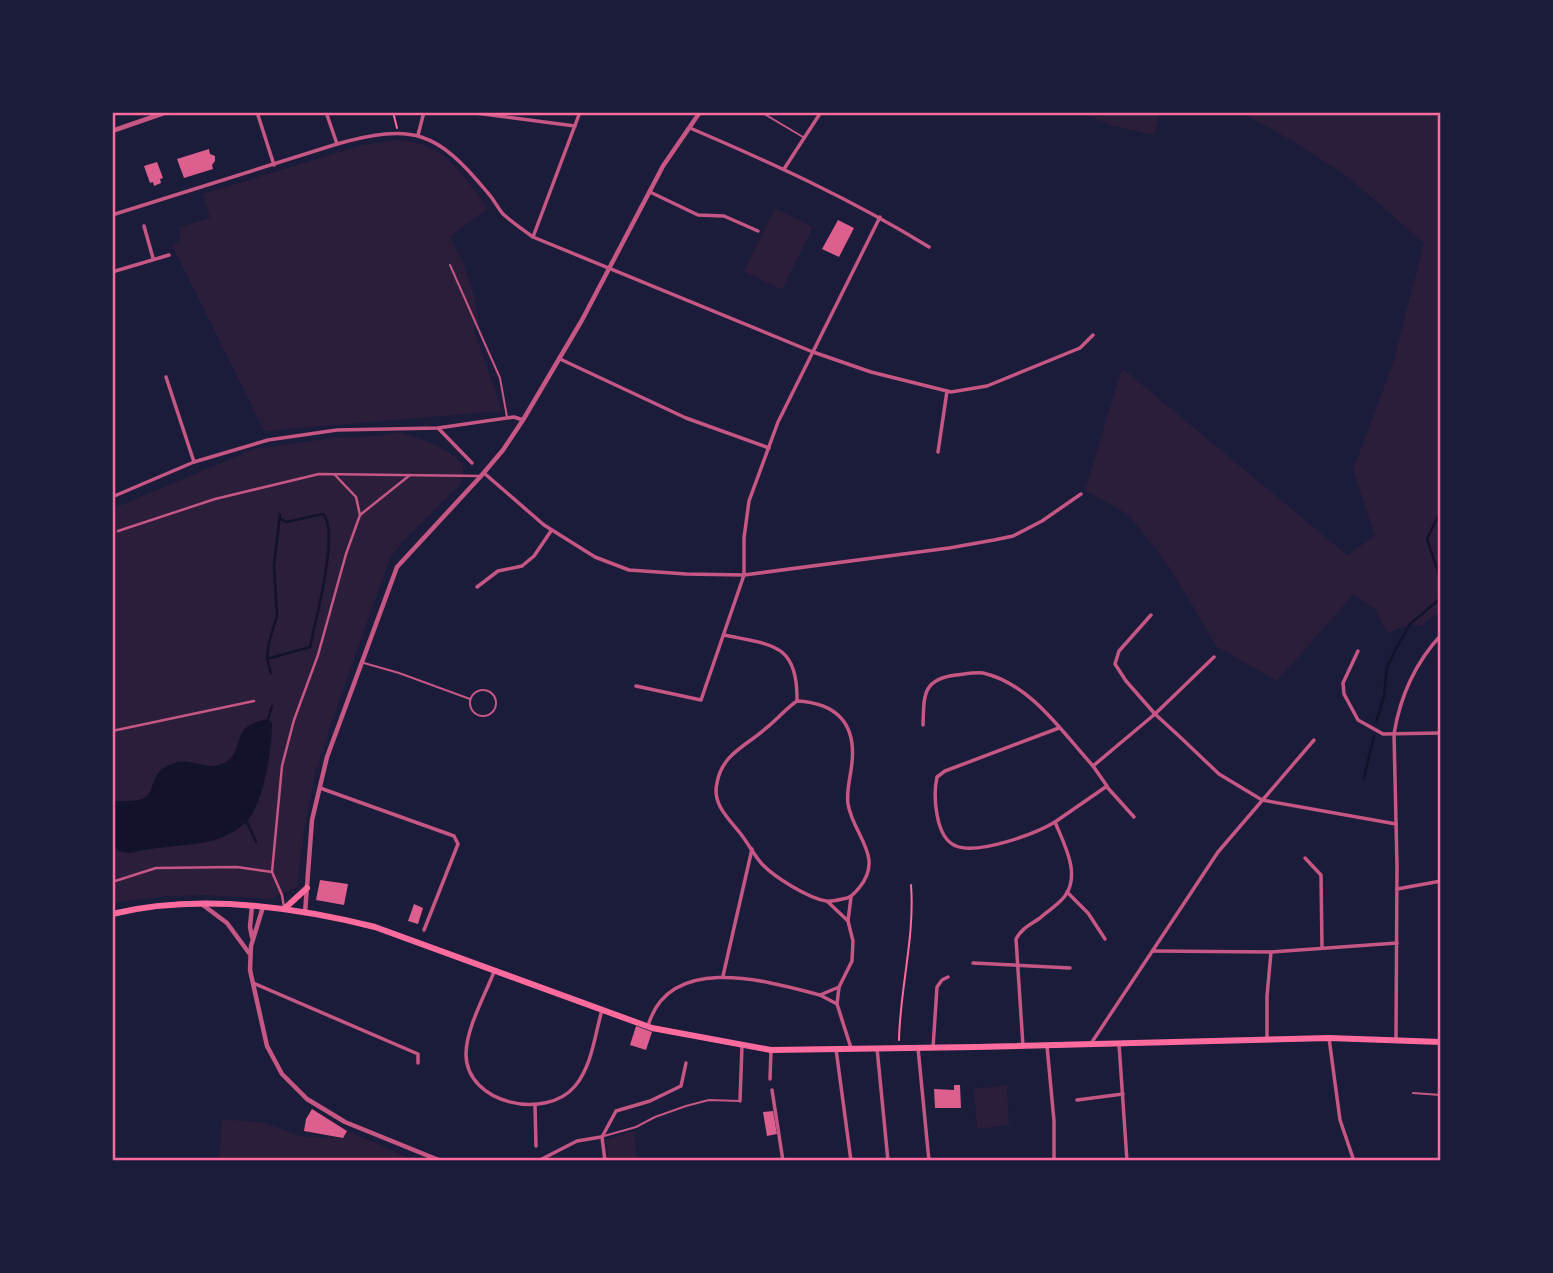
<svg xmlns="http://www.w3.org/2000/svg" width="1553" height="1273" font-family="Mulish,sans-serif">
<style>
.green{fill:#2a1e3b}
.water{fill:#12122b}
.lines{fill:none;stroke-linecap:round;stroke-linejoin:round}
.stream{stroke:#12122b;stroke-width:2.5}
.building{fill:#dd5f8e}
.path{stroke:#ff6b9d;stroke-width:2}
.service{stroke:#c65784;stroke-width:2}
.pedestrian{stroke:#c65784;stroke-width:2.5}
.minor{stroke:#c65784;stroke-width:3.5}
.tertiary{stroke:#c65784;stroke-width:4.5}
.trunk{stroke:#ff6b9d;stroke-width:6}
.neatline{fill:none;stroke:#ff6b9d;stroke-width:2.5}
</style>
<rect width="100%" height="100%" fill="#1b1b3a"/>
<g class="green">
<path d="M1079,112H1161L1154,135L1114,126Z"/>
<path d="M1240,112H1441V616L1434,614L1423,626L1410,624L1388,633L1374,608L1353,595L1277,681L1217,647L1170,568L1129,515L1085,490L1122,368L1347,555L1375,536L1353,470L1392,366L1424,243L1348,177L1298,144Z"/>
<path d="M394,140C446,142 459,171 488,208L450,237L463,263L474,295L479,323L473,327L502,411L264,431L172,245L180,242V227L210,218L203,194L359,146Z"/>
<path d="M775,208L813,227L782,290L744,271Z"/>
<path d="M399,432C423,440 445,446 463,464L461,484L404,540L390,558L333,718L316,770L305,824L297,887L271,899L205,895L166,896L112,903V509L254,449L333,438L379,436Z"/>
<path d="M1007,1085L1009,1125L977,1129L974,1089Z"/>
<path d="M222,1119L264,1123L304,1137L342,1138L347,1131L417,1161H219Z"/>
<path d="M634,1131L637,1161H609L606,1140Z"/>
</g>
<path class="water" d="M268,719L272,723C272,748 265,798 248,820C241,829 221,839 211,841C184,847 156,846 130,853L121,852L112,846V801C121,801 136,802 144,798C157,791 148,771 174,763C192,757 209,773 226,762C247,748 228,726 268,719Z"/>
<g class="lines">
<g class="stream">
<path d="M1441,510L1427,539L1441,581"/>
<path d="M267,659L310,647C315,622 340,531 323,514L286,522L280,518"/>
<path d="M271,673L267,659L269,642L277,616L274,566L280,514"/>
<path d="M268,719L272,706"/>
<path d="M1376,722L1384,696L1387,667L1397,647L1410,624L1441,598"/>
<path d="M1364,778L1374,736"/>
<path d="M247,822L256,842"/>
</g>
</g>
<g class="building">
<path d="M209,149L210,154L215,156V161L212,165L213,169L184,178L177,159Z"/>
<path d="M157,162L163,178L160,179L161,183L154,186L153,182L150,183L144,166Z"/>
<path d="M838,220L854,228L839,257L822,249Z"/>
<path d="M320,880L348,884L344,905L316,900Z"/>
<path d="M414,904L423,908L418,924L408,921Z"/>
<path d="M636,1026L652,1032L646,1050L630,1045Z"/>
<path d="M954,1085H960L961,1108H935L934,1089L954,1090Z"/>
<path d="M312,1109L347,1131L343,1138L304,1131L306,1119Z"/>
<path d="M773,1111L777,1134L767,1136L763,1112Z"/>
</g>
<g class="lines">
<g class="path">
<path d="M393,112L397,128"/>
<path d="M899,1040C900,988 915,937 911,885"/>
</g>
<g class="service">
<path d="M761,112L803,137"/>
<path d="M450,265L500,378L507,417"/>
<path d="M364,663L399,673L470,699"/>
<circle cx="483" cy="703" r="13"/>
<path d="M1413,1093L1441,1095"/>
<path d="M604,1136L636,1127L655,1117L686,1106L709,1100L739,1101"/>
</g>
<g class="pedestrian">
<path d="M335,475L356,497L360,515"/>
<path d="M118,531L215,499L319,474L481,476"/>
<path d="M112,731L254,701"/>
<path d="M272,872L282,766L294,720L318,655L346,554L360,515L410,475"/>
<path d="M112,882L156,868L237,867L272,872L282,895L284,907"/>
</g>
<g class="minor">
<path d="M257,112L274,165"/>
<path d="M326,112L337,144"/>
<path d="M468,112L575,126"/>
<path d="M690,128C772,163 853,200 929,247"/>
<path d="M418,135L424,112"/>
<path d="M784,169L821,112"/>
<path d="M650,192L698,215L724,216L758,231"/>
<path d="M112,215L337,144C413,123 437,131 487,192C493,198 497,207 503,214C512,222 523,230 533,237L813,352L871,372L951,392L987,386L1080,348L1093,335"/>
<path d="M144,226L153,258"/>
<path d="M533,237L580,112"/>
<path d="M112,272L169,255"/>
<path d="M560,359L686,418L769,448"/>
<path d="M166,377L194,462"/>
<path d="M438,428L472,463"/>
<path d="M938,452L947,391"/>
<path d="M484,473L544,525L595,557L629,570L686,574L744,575L949,548L994,540L1013,536L1042,521L1081,494"/>
<path d="M112,497L194,462L268,440L337,430L438,428L514,417L523,420"/>
<path d="M477,587L498,571L522,566L534,556L551,531"/>
<path d="M1151,615L1119,651L1115,664L1126,681L1155,714L1179,736L1219,774L1262,800L1396,824"/>
<path d="M724,635C772,645 798,643 797,701C836,703 856,723 852,762C851,776 846,790 848,804C853,835 885,857 859,888C855,892 853,896 847,898C841,899 832,902 826,901C808,898 774,877 762,864C754,855 748,843 740,833C728,818 712,804 717,783C722,754 746,746 765,729C777,720 785,709 797,701"/>
<path d="M1358,651L1343,683L1344,694L1358,720L1383,734L1441,733"/>
<path d="M636,686L701,700L744,575V538L749,501L778,422L880,217"/>
<path d="M923,725C924,696 922,679 956,675C965,674 975,672 983,673C1031,684 1062,732 1093,766"/>
<path d="M1107,787L1134,817"/>
<path d="M320,788L454,836L458,844L424,930"/>
<path d="M1055,822C1035,834 978,855 956,846C935,838 933,795 937,777L945,771L1059,728"/>
<path d="M1305,858L1321,875L1322,948"/>
<path d="M1397,889L1441,881"/>
<path d="M1067,892L1088,913L1105,939"/>
<path d="M828,902L848,921"/>
<path d="M1153,951L1271,952L1397,943"/>
<path d="M973,963L1070,968"/>
<path d="M494,972C485,995 466,1029 466,1054C466,1104 546,1121 575,1086C592,1066 595,1034 602,1010"/>
<path d="M723,976L752,849"/>
<path d="M253,983L418,1054V1063"/>
<path d="M820,995L837,1004"/>
<path d="M648,1026C669,952 767,981 820,995L839,987"/>
<path d="M1329,1038L1340,1120L1354,1161"/>
<path d="M1396,1039L1397,866L1394,734C1400,697 1416,662 1441,635"/>
<path d="M1267,1040V996L1271,952"/>
<path d="M1092,1042L1218,852L1314,740"/>
<path d="M1119,1044L1127,1161"/>
<path d="M1023,1046L1016,939C1022,928 1030,925 1040,918C1048,911 1059,904 1065,896C1081,874 1064,844 1055,822L1107,786L1093,766L1155,714L1214,657"/>
<path d="M1047,1046L1054,1121V1161"/>
<path d="M851,1048L837,1004L839,987L852,961L853,941L848,921L851,897"/>
<path d="M877,1048L888,1161"/>
<path d="M918,1048L929,1161"/>
<path d="M933,1048L937,987L942,980L948,977"/>
<path d="M836,1049L851,1161"/>
<path d="M770,1079L771,1050"/>
<path d="M772,1090L783,1161"/>
<path d="M1077,1100L1123,1094"/>
<path d="M740,1101L742,1046"/>
<path d="M535,1105L536,1146"/>
<path d="M602,1137L616,1111L650,1101L681,1086L686,1063"/>
<path d="M602,1137L605,1161"/>
<path d="M538,1161L577,1141L601,1137"/>
</g>
<g class="tertiary">
<path d="M112,131L167,112"/>
<path d="M203,905L227,923L249,953"/>
<path d="M263,907L251,946L250,970L267,1046L282,1074L307,1099L345,1122L441,1161"/>
<path d="M305,913L312,820L327,757L397,567L481,476L503,450L523,420L582,320L663,166L700,112"/>
<path d="M252,937L250,927L252,906"/>
</g>
<g class="trunk">
<path d="M284,909L307,888"/>
<path d="M112,914C197,893 291,906 375,927L652,1028L771,1050L976,1047L1329,1038L1441,1042"/>
</g>
</g>
<rect width="1553" height="1273" fill="none" stroke="#1b1b3a" stroke-width="228"/>
<rect x="114" y="114" width="1325" height="1045" class="neatline"/>
</svg>
